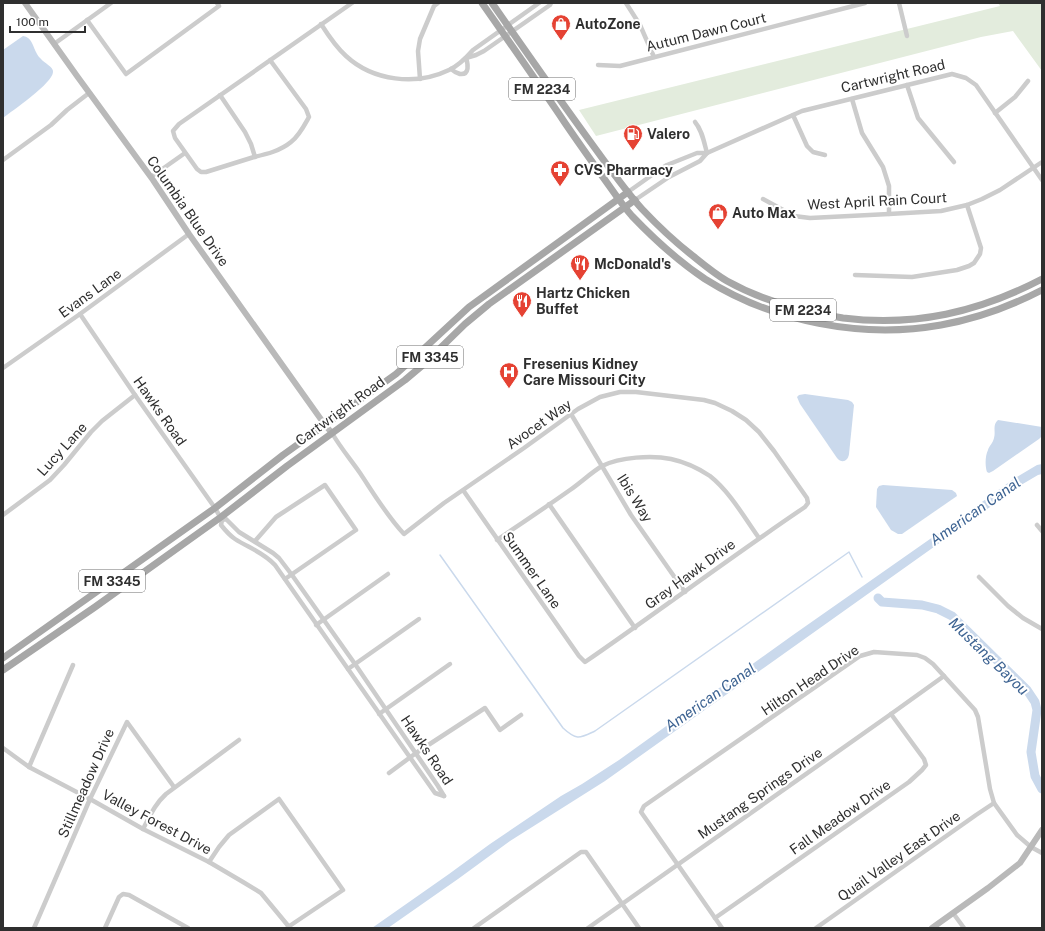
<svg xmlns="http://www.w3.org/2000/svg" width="1045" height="931" font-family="'Public Sans',sans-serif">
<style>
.green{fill:#e3ecdd}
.water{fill:#cad9ec}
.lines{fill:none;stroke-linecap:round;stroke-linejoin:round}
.stream{stroke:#cad9ec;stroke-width:1.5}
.river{stroke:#cad9ec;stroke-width:9}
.street{stroke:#ccc;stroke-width:4.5}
.secondary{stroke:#b9b9b9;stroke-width:6}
.primary{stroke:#a7a7a7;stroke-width:7}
.labels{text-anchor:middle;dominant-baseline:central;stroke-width:4;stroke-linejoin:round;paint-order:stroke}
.shield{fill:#fff;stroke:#6d6d6d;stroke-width:1}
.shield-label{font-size:13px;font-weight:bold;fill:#2f2f2f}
.poi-label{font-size:14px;font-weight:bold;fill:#2f2f2f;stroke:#fff;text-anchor:start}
.street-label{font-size:14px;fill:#2f2f2f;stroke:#fff}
.water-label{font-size:15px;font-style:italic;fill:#3d6392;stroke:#fff}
</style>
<rect width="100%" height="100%" fill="#fff"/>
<path class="green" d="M998,3H1042V71L1013,31L981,37L596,136L579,110L1000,6Z"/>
<g class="water">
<path d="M23,36C32,37 33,47 37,54C38,56 40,58 41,59C44,63 54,67 53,72C53,83 12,111 3,118V50Z"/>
<path d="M805,394L848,400L852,402L854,405L849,454C848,461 842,464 837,458L800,404L797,397L799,395Z"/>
<path d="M998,420L1042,427V436L1039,439L993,471L989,473L987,472C985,466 985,456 988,450C989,446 993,443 994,438C996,432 992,425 998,420Z"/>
<path d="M1042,464V474L1038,475L1021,485L605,781L510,841L458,879L388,928H372L449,874L490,844L561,796L582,784L619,760L793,635L960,518L1012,480L1037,465Z"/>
<path d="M883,485L952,490L956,493L957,496L902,534H898L891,530L876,507L877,489L879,486Z"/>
</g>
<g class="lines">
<path class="stream" d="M440,555L563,728C577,741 580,738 595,731L849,552L862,577"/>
<path class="river" d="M878,598L882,602L922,605L938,609L952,616L1027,690L1035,702L1037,710L1031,752L1035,776L1042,789"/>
<g class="street">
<path d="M626,3L640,25L654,57"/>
<path d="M899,3L907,36"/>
<path d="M87,20L126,74L219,6L217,3"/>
<path d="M321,24C328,35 336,47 346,56C373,81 416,86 449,70C458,66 466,58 473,50L539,3"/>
<path d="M54,44L111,3"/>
<path d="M466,58L476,55L484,51L550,5L551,3"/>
<path d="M270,60L306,109L309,117C304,126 299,136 291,142C280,151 267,154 254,157C238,162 222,167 206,172H201L197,169L175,138L173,131L179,124L352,3"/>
<path d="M598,65L620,66L865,3"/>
<path d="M451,69C453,71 457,73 460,74C470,75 468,64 466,58"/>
<path d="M420,79L418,51L420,39L434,6L438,3"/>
<path d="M907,85L918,118L954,162"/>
<path d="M220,95L245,132L251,144L255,157"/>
<path d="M852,99L862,133L883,167L889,186V214"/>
<path d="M995,113L1015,97L1028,81"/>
<path d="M793,115L807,146L813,152L825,155"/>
<path d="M695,122C702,130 704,142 707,153"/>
<path d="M3,160L51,125L67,110L89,93"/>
<path d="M151,177L185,153"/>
<path d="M628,192L659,170L667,165L697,153H707L802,111L952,74L966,78L976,85L1042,180"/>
<path d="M763,199L794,216L810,218L889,214L941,211L967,205L982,199L1000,190L1042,162"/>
<path d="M635,200L669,177L700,161L707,153"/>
<path d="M855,275L912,277L957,270L969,266L974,263L980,254L981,248L967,205"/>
<path d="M80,314L135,395L215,508L222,520L221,525C225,530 229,535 235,539C249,548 263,552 275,565L435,793L444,796"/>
<path d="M3,368L80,314L189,234"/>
<path d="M571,414L631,515L685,592"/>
<path d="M332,433C340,447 351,460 360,473C374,494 387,516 404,534L444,503L524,448L578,409L600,397L620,392H636L704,400L715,403L732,411L746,420L759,432L774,451L807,498L808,503L805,507C731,557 659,611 585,662L579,656L463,490"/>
<path d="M549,504L635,628"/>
<path d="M3,515L50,480L64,465L91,432L102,421L135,395"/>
<path d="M222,520L226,519L239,532L273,553L279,558L292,575L355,664L438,786L444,796"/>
<path d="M1037,525L1042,531"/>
<path d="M497,540C522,523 546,507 570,490C580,483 592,472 602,466C620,457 652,455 671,459C685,462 698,468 710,476C730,492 744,517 759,538"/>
<path d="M255,541L276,517L325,485L356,530L285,579"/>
<path d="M979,577L1008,606L1023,618L1042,629"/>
<path d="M316,625L388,574"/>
<path d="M348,669L419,619"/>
<path d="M379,714L450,664"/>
<path d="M3,748L29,767L90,799L143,829L209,862L243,882L261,893L290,928"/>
<path d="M29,767L73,665"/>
<path d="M389,773L416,753L485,708L500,730L521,715"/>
<path d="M143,829C150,816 155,804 166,794L239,740"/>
<path d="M209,862L219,847L229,835L279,799L343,890L288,927"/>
<path d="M953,913L964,928"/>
<path d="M715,918L909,782L922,770L926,765L924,759L891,714"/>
<path d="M34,928L90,799L127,722L174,787"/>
<path d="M105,928L119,897L123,894L129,895L188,928"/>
<path d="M474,928L581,852H586L639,928"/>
<path d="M588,928L891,714L944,676"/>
<path d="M722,928L641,812L644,806L860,656L874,652L917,655L925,658L933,664L975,710L978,717L990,789L994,803L1017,835L1031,847L1042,853"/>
<path d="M816,928L976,815L994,803"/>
</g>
<g class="secondary">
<path d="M25,3L77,76L153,180L189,234L325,425L332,433"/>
<path d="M932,928L988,888L1020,863L1042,830"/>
</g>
<g class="primary">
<path d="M482,3C510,43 538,83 565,123C580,145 595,166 610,187C617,197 624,207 632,216C654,239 678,261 705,279C773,322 862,339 941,325C976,319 1011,306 1042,290"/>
<path d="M492,3C524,49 556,95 589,140C606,163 623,188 642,209C658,226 675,242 693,256C704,265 715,274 727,281C763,301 803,312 843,318C915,327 979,312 1042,279"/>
<path d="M3,658L215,508L283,455L396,374L416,356L469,307L628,192"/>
<path d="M3,670L95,607L221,517L287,466L405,380L424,364L465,324L489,304L635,200"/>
</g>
</g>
<defs>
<g id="shop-pin" transform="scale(1)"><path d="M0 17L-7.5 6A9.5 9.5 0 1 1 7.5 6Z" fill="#e54233" stroke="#fff"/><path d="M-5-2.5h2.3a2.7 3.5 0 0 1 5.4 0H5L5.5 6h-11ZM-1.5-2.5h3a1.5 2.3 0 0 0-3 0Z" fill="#fff"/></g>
<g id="fuel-pin" transform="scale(1)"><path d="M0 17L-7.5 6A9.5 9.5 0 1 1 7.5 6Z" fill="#e54233" stroke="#fff"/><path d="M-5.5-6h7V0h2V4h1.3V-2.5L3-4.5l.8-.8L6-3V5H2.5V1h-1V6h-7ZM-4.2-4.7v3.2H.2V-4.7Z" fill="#fff"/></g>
<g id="pharmacy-pin" transform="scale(1)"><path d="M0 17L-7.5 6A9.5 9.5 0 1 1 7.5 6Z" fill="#e54233" stroke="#fff"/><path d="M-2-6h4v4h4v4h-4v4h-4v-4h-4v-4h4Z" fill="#fff"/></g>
<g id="restaurant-pin" transform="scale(1)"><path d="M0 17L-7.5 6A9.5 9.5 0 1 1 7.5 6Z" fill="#e54233" stroke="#fff"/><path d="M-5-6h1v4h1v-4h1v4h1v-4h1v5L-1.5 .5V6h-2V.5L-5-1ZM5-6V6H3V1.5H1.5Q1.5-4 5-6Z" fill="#fff"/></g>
<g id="hospital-pin" transform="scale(1)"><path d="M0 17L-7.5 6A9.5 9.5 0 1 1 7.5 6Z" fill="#e54233" stroke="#fff"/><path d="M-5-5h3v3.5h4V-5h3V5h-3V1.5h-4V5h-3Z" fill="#fff"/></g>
</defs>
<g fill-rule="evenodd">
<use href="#shop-pin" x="561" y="24"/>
<use href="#fuel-pin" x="633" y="134"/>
<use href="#pharmacy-pin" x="560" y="170"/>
<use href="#shop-pin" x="718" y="213"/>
<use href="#restaurant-pin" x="580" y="264"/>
<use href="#restaurant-pin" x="522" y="301"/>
<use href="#hospital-pin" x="509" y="372"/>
</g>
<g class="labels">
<g class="shield">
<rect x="509" y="78" width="66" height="22" rx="3"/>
<rect x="770" y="299" width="66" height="22" rx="3"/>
<rect x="397" y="346" width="66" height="22" rx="3"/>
<rect x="79" y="570" width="66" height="22" rx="3"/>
</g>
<g class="shield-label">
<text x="542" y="89">FM 2234</text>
<text x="803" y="310">FM 2234</text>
<text x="430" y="357">FM 3345</text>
<text x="112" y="581">FM 3345</text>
</g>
<g class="poi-label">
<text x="575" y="24">AutoZone</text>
<text x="647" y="134">Valero</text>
<text x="574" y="170">CVS Pharmacy</text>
<text x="732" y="213">Auto Max</text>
<text x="594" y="264">McDonald's</text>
<text x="536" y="293">Hartz Chicken<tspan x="536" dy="16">Buffet</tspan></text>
<text x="523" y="364">Fresenius Kidney<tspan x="523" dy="16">Care Missouri City</tspan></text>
</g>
<g class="street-label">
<text transform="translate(706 32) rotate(-14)">Autum Dawn Court</text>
<text transform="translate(893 76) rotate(-13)">Cartwright Road</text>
<text transform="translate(877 201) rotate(-3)">West April Rain Court</text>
<text transform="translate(188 211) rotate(55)">Columbia Blue Drive</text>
<text transform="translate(90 293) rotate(-36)">Evans Lane</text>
<text transform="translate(160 411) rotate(55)">Hawks Road</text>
<text transform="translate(340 411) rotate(-36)">Cartwright Road</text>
<text transform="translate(539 424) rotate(-35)">Avocet Way</text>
<text transform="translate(62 449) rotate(-48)">Lucy Lane</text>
<text transform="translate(635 498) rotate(58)">Ibis Way</text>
<text transform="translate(532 570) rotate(55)">Summer Lane</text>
<text transform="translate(690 574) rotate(-36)">Gray Hawk Drive</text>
<text transform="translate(810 680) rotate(-34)">Hilton Head Drive</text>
<text transform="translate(427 750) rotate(56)">Hawks Road</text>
<text transform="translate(86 783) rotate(-66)">Stillmeadow Drive</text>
<text transform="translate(760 793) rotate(-35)">Mustang Springs Drive</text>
<text transform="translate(840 817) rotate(-35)">Fall Meadow Drive</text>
<text transform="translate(157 822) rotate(28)">Valley Forest Drive</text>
<text transform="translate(899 856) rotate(-35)">Quail Valley East Drive</text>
</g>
<g class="water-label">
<text transform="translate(975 511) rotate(-35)">American Canal</text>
<text transform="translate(989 656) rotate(44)">Mustang Bayou</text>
<text transform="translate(710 697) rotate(-35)">American Canal</text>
</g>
</g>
<rect width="1045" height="931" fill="none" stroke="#2f2f2f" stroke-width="8"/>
<path d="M10 26v6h75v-6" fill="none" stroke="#2f2f2f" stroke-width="2"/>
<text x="16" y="26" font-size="12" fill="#2f2f2f" stroke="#ffffff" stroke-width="3" paint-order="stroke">100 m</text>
</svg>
